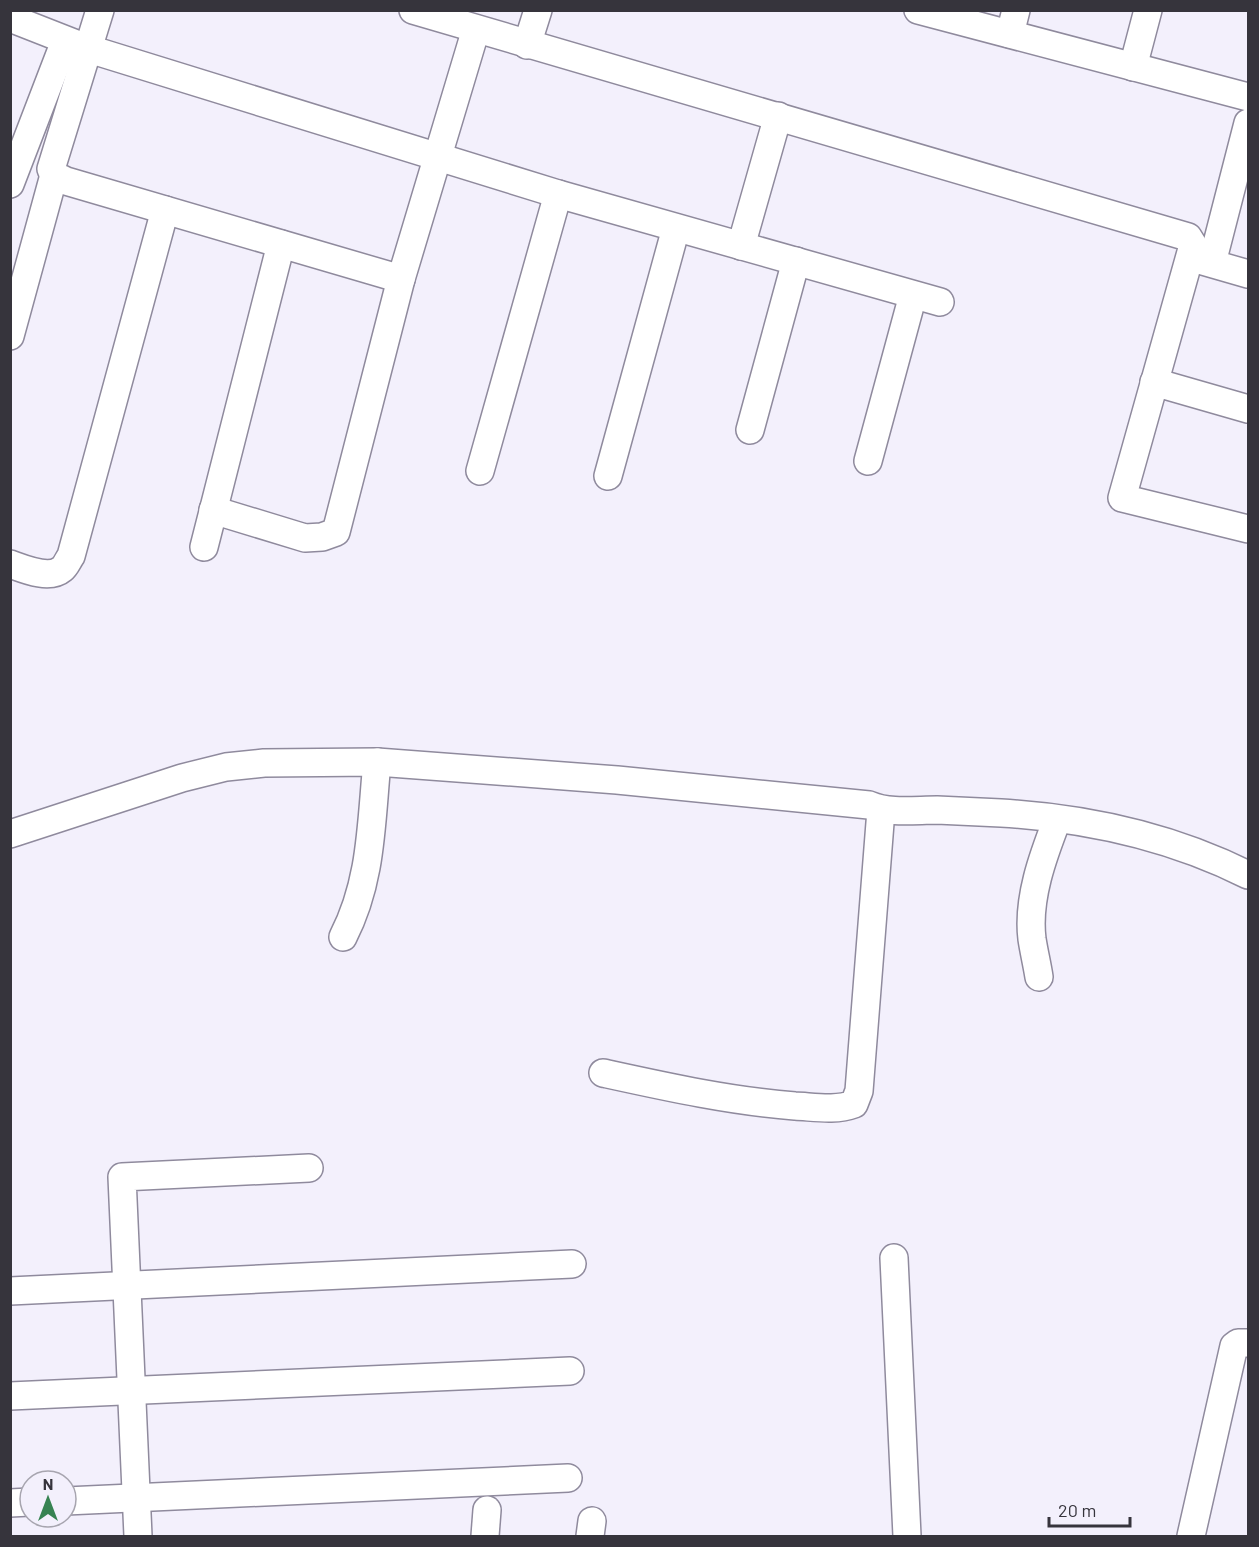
<svg xmlns="http://www.w3.org/2000/svg" width="1259" height="1547" font-family="Barlow,sans-serif">
<style>
.lines{fill:none;stroke-linecap:round;stroke-linejoin:round}
.minor-casing{stroke:#8f8a9d;stroke-width:30}
.minor{stroke:#fff;stroke-width:27}
</style>
<rect width="100%" height="100%" fill="#f3f0fc"/>
<g class="lines">
<g class="minor-casing">
<g id="minor">
<path d="M100,10L51,169L54,175L66,181L401,279"/>
<path d="M413,10L1188,237L1193,245L1122,498L1248,529"/>
<path d="M918,10L1248,97"/>
<path d="M10,18L89,49L558,194L940,302"/>
<path d="M1010,34L1016,10"/>
<path d="M527,45L538,10"/>
<path d="M1133,67L1148,10"/>
<path d="M10,184L65,41"/>
<path d="M741,246L778,116"/>
<path d="M1196,259L1248,274"/>
<path d="M1212,263L1248,123"/>
<path d="M10,336L54,175"/>
<path d="M1154,382L1248,409"/>
<path d="M750,430L796,261"/>
<path d="M868,461L913,295"/>
<path d="M480,471L558,194"/>
<path d="M608,476L676,228"/>
<path d="M213,510L305,538L322,537L336,532L401,279L476,29"/>
<path d="M204,547L281,244"/>
<path d="M10,564C24,569 49,580 62,569C66,566 68,560 71,556L165,210"/>
<path d="M10,834L182,778L226,767L264,763L377,762L617,780L869,805C890,814 915,810 937,810C958,811 980,812 1001,813C1086,818 1172,837 1248,875"/>
<path d="M343,937C372,881 371,823 377,762"/>
<path d="M1039,977C1037,964 1034,952 1032,939C1027,899 1043,856 1057,820"/>
<path d="M603,1073C667,1087 730,1101 795,1106C815,1107 835,1111 854,1104L859,1091L881,810"/>
<path d="M894,1258L907,1536"/>
<path d="M10,1291L572,1264"/>
<path d="M10,1396L570,1371"/>
<path d="M66,1501L568,1478"/>
<path d="M10,1503L30,1502"/>
<path d="M138,1536L122,1177L309,1168"/>
<path d="M485,1536L487,1510"/>
<path d="M590,1536L592,1521"/>
<path d="M1191,1536L1234,1346L1238,1343H1248"/>
</g>
</g>
<use href="#minor" class="minor"/>
</g>
<rect width="1259" height="1547" fill="none" stroke="#36343c" stroke-width="24"/>
<g transform="translate(48 1499)"><circle r="28" fill="#f3f0fc" stroke="#a7a5af" stroke-width="1.5"/>
<path d="M0-4.5L10 22L0 15L-10 22Z" fill="#378352"/>
<text y="-9" font-size="16" font-weight="bold" text-anchor="middle" fill="#36343c">N</text>
</g>
<path d="M1049 1517v9h81v-9" fill="none" stroke="#36343c" stroke-width="3"/>
<text x="1058" y="1517" font-size="18" fill="#36343c" stroke="#f3f0fc" stroke-width="4.5" paint-order="stroke">20 m</text>
</svg>
